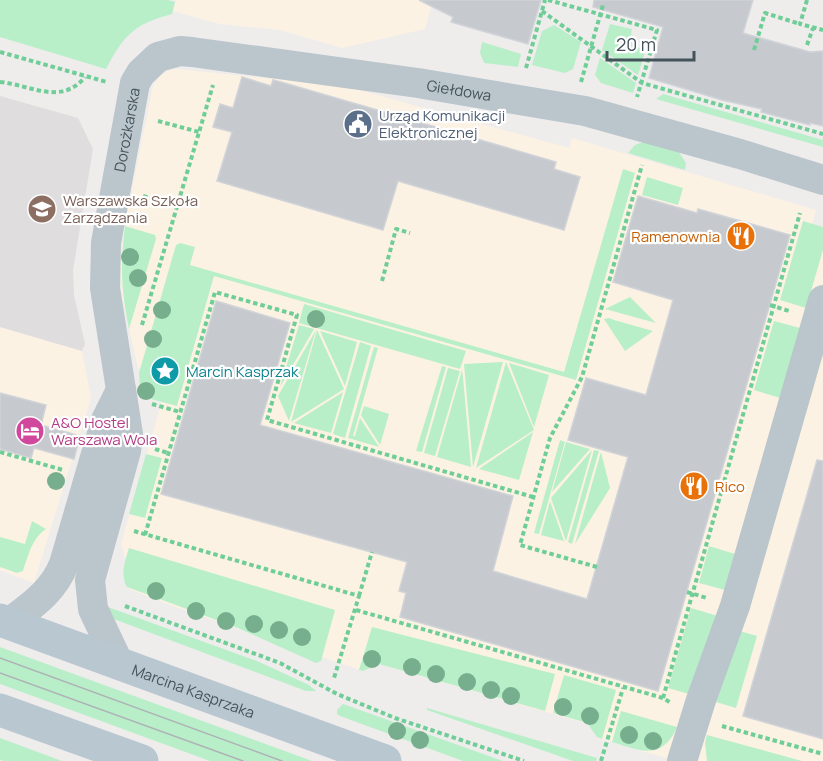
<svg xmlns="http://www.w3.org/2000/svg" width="823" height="761" font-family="Manrope,sans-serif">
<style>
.commercial{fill:#fcf2e3}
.education{fill:#e0ddde}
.green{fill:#b8efc8}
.building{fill:#c6cacf;stroke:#d0d3d8;stroke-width:1.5}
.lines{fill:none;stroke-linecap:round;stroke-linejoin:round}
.path{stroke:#6fce97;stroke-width:4;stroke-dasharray:4.5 3;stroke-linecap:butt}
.street{stroke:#bac5cc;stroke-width:30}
.secondary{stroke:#b9c7d1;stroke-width:33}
.tram{stroke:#aeb2b7;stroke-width:1.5}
.tree{fill:#77ae8d}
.labels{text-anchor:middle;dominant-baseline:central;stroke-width:4.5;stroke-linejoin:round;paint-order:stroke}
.street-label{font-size:15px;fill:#44525a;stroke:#fff}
.service-label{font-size:15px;fill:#4e5e75;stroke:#fff;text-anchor:start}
.education-label{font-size:15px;fill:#785e54;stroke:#fff;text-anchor:start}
.food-label{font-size:15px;fill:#c56008;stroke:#fff;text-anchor:end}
.culture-label{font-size:15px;fill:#0d838f;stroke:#fff;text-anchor:start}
.hotel-label{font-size:15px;fill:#b23c85;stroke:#fff;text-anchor:start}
</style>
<rect width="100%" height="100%" fill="#efecec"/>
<g class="commercial">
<path d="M176,0H433L425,29L342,48L280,30L219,24L173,11Z"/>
<path d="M175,69L345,86L569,148L572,138L816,210L812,225L823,228V761H676L598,738L588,724L379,664L363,671L173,606L129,589L127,565L121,544L169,376L138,368L122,297L120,262L126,219L153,86L159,77L167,71Z"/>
<path d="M0,327L82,351L91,398L34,583L0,570Z"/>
</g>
<path class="education" d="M0,96L78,118L93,149L73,270L74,295L85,344L82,351L0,327Z"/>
<g class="green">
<path d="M0,0H168L175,2L172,14C134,24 124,35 106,69L0,37Z"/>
<path d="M610,24L632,29L630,41L645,52L638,75L602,50Z"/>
<path d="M554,25L581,42L573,69L565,73L532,65L542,31Z"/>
<path d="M482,42L521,54L518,67L484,63L480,53Z"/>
<path d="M600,58L636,83L633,93L601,83L595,75Z"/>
<path d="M663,94L823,140V147L656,99Z"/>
<path d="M643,142L678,151L686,163L685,170L628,153L635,145Z"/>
<path d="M623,169L635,173L576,380L214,276L177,406L144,397L140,391L139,373L176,245L180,243L195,247L190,265L564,372Z"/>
<path d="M647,177L683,188L678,205L642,195Z"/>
<path d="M803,221L823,227V250L806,308L780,300Z"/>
<path d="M125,226L155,235L156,239L129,329C121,290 120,266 125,226Z"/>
<path d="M630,297L656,323L605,309Z"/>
<path d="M304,304L466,351L460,369L299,323Z"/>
<path d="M609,318L614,320L653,331L625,351L604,319Z"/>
<path d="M774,321L800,328L780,398L754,390Z"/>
<path d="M299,325L314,329L280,387Z"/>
<path d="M316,330L289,421L278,396Z"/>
<path d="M317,330L344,389L291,422Z"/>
<path d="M320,331L357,342L345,386Z"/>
<path d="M360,342L371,346L345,438L333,434Z"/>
<path d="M374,347L378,348L353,436H355L360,418L379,447L348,438Z"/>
<path d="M503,362L473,467L464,364Z"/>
<path d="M506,362L534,430L476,468Z"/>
<path d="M509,363L549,375L534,427Z"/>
<path d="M442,366L446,367L422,452L416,451Z"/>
<path d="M448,368L460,371L435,456L424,453Z"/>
<path d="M462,370L463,377L471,467L437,457Z"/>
<path d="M343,392L331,433L294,423Z"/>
<path d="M364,406L389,414L380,445L361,415Z"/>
<path d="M533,432L519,480L479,469Z"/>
<path d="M560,440L565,442L539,534L534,533Z"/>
<path d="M566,442L590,449L552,492Z"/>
<path d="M592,450L566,541L551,498Z"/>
<path d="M594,450L599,451L572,544L568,542Z"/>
<path d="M601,452L610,488L575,544Z"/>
<path d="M146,454L162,458L145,518L129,514Z"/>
<path d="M550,501L564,541L541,535Z"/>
<path d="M32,521L46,529C32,538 28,556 23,571L17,573L0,567V537L25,544Z"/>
<path d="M709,546L735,554L725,590L699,583Z"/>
<path d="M129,548L335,610L321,661L316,663L238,628L127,587C120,576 125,560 129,548Z"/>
<path d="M97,603L257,661L309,685L316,691H306L103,615Z"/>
<path d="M691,608L718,616L689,694L668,688Z"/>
<path d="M372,627L555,674L545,711L379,664L363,671L359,670Z"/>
<path d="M736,630L757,636L736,708L716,702Z"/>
<path d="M0,647L312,761H210L0,684Z"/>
<path d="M564,675L616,690L602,739L597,737L587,723L553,713Z"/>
<path d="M343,704L503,761H463L340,716L337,714V710Z"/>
<path d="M427,708L597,758L596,761H573L427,710Z"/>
<path d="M621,711L677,727C662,761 641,751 612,742Z"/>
<path d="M707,735L802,761H707L705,743Z"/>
<path d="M0,738L62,761H4L0,760Z"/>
</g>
<g class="building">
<path d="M419,0H541L528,44L451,22L453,17Z"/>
<path d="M594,0H753L743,33L810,52L823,51V126L810,123V125L761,112L762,109L722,100L649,78L663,27L593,7Z"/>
<path d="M242,77L271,86L273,80L281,82L556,162L554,169L580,177L564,230L398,181L383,230L217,181L232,132L213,127L220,104L233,108Z"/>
<path d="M638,196L697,213L698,209L790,235L658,691L400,617L406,593L399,591L407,562L161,494L216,301L290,323L260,425L513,496L493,571L587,599L628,457L568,440L586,378L646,395L673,300L613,282Z"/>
<path d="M0,393L46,405L41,425L80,436L74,459L34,448L31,458L0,449Z"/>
<path d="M817,460L823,461V739L743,716Z"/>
</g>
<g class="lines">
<g class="path">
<path d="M548,0L657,30L637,97"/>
<path d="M807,0L800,24L823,30"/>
<path d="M542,11L642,83L823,134"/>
<path d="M807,45L813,28"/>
<path d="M754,50L765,13L800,24"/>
<path d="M0,52L107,82"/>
<path d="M526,68L545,0"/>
<path d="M0,82C31,85 61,106 85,77"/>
<path d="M581,82L603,5"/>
<path d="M158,121L199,132"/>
<path d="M143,196L177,206"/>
<path d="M382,281L396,229L410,233"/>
<path d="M770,305L789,311"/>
<path d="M142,325L213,85"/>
<path d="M152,404L180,412"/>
<path d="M155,449L168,453"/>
<path d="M0,452L63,470"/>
<path d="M134,531L359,596L334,678"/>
<path d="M145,535L215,292L297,315L267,420L533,497"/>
<path d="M597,567L520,545L550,438L582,377L642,165"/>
<path d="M687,592L707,598"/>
<path d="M359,596L372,552"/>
<path d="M125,606L280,663L337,694L395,718L524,761"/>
<path d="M356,610L663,698L671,703"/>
<path d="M663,698L800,213"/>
<path d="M722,726L823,754"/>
<path d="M601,761L623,688"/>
</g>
<g class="street">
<path d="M9,623C31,606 53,592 64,564L106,420L121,390"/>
<path id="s1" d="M119,664L93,609L90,580L126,451L128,434L105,288L106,243L113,204L135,83L141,73L158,57L180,51L192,52L418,83L585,111L740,154L823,180"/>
<path d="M682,761L701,700L735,606L823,300"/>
</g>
<g class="secondary">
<path id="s2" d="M0,620L385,761"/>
<path d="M0,710L142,761"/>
</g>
<g class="tram">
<path d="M0,658L282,761"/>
<path d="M0,673L243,761"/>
</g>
</g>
<g class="tree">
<circle cx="130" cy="257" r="9"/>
<circle cx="138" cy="278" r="9"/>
<circle cx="162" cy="310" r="9"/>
<circle cx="316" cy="319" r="9"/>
<circle cx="153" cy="339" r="9"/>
<circle cx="146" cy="391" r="9"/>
<circle cx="56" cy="481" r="9"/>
<circle cx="156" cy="591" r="9"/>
<circle cx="196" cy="611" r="9"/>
<circle cx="226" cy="621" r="9"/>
<circle cx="254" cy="624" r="9"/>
<circle cx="279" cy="630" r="9"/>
<circle cx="302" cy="637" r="9"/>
<circle cx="372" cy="659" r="9"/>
<circle cx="412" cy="667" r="9"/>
<circle cx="436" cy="674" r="9"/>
<circle cx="467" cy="682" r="9"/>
<circle cx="491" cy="690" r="9"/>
<circle cx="511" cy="696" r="9"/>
<circle cx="563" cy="707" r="9"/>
<circle cx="590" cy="716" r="9"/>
<circle cx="397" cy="731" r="9"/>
<circle cx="629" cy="735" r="9"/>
<circle cx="420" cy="740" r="9"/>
<circle cx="653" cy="741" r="9"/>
</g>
<defs>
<g id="civic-disc" transform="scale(1.5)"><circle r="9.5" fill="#5c6f8a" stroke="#fff"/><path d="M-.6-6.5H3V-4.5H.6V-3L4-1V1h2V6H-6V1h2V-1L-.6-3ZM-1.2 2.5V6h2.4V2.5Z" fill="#fff"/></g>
<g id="university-disc" transform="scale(1.5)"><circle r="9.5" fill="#8d6e63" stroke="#fff"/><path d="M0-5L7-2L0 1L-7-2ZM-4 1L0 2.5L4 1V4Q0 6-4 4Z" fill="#fff"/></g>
<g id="restaurant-disc" transform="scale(1.5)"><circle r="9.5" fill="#e8710a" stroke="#fff"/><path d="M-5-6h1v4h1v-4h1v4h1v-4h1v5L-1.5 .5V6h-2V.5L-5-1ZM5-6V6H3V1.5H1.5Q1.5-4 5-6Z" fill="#fff"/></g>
<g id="sight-disc" transform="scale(1.5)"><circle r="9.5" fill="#0f9aa8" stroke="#fff"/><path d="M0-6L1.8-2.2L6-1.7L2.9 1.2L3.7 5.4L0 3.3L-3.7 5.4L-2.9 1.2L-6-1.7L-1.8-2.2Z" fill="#fff"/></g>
<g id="hotel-disc" transform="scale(1.5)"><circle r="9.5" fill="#d1479c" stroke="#fff"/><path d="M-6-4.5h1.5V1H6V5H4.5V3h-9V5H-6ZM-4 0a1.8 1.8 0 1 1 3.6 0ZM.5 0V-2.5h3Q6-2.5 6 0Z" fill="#fff"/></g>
</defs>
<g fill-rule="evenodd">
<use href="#civic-disc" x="358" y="124"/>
<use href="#university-disc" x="42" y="209"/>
<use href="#restaurant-disc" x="741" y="236"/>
<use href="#sight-disc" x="165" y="371"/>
<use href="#hotel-disc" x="30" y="431"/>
<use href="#restaurant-disc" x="694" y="486"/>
</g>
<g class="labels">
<g class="street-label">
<text stroke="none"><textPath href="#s1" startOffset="936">Giełdowa</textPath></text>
<text stroke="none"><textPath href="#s1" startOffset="549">Dorożkarska</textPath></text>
<text stroke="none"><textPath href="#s2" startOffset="206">Marcina Kasprzaka</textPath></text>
</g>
<g class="service-label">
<text x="379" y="115">Urząd Komunikacji<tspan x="379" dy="17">Elektronicznej</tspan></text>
</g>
<g class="education-label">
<text x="63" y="200">Warszawska Szkoła<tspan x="63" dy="17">Zarządzania</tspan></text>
</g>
<g class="food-label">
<text x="720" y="236">Ramenownia</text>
<text x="715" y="486" text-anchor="start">Rico</text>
</g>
<g class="culture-label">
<text x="186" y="371">Marcin Kasprzak</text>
</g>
<g class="hotel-label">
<text x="51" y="422">A&amp;O Hostel<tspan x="51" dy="17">Warszawa Wola</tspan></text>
</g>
</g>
<path d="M607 51v9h87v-9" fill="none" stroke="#44525a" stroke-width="3"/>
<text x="616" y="51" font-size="18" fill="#44525a" stroke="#ffffff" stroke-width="4.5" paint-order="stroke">20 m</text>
</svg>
